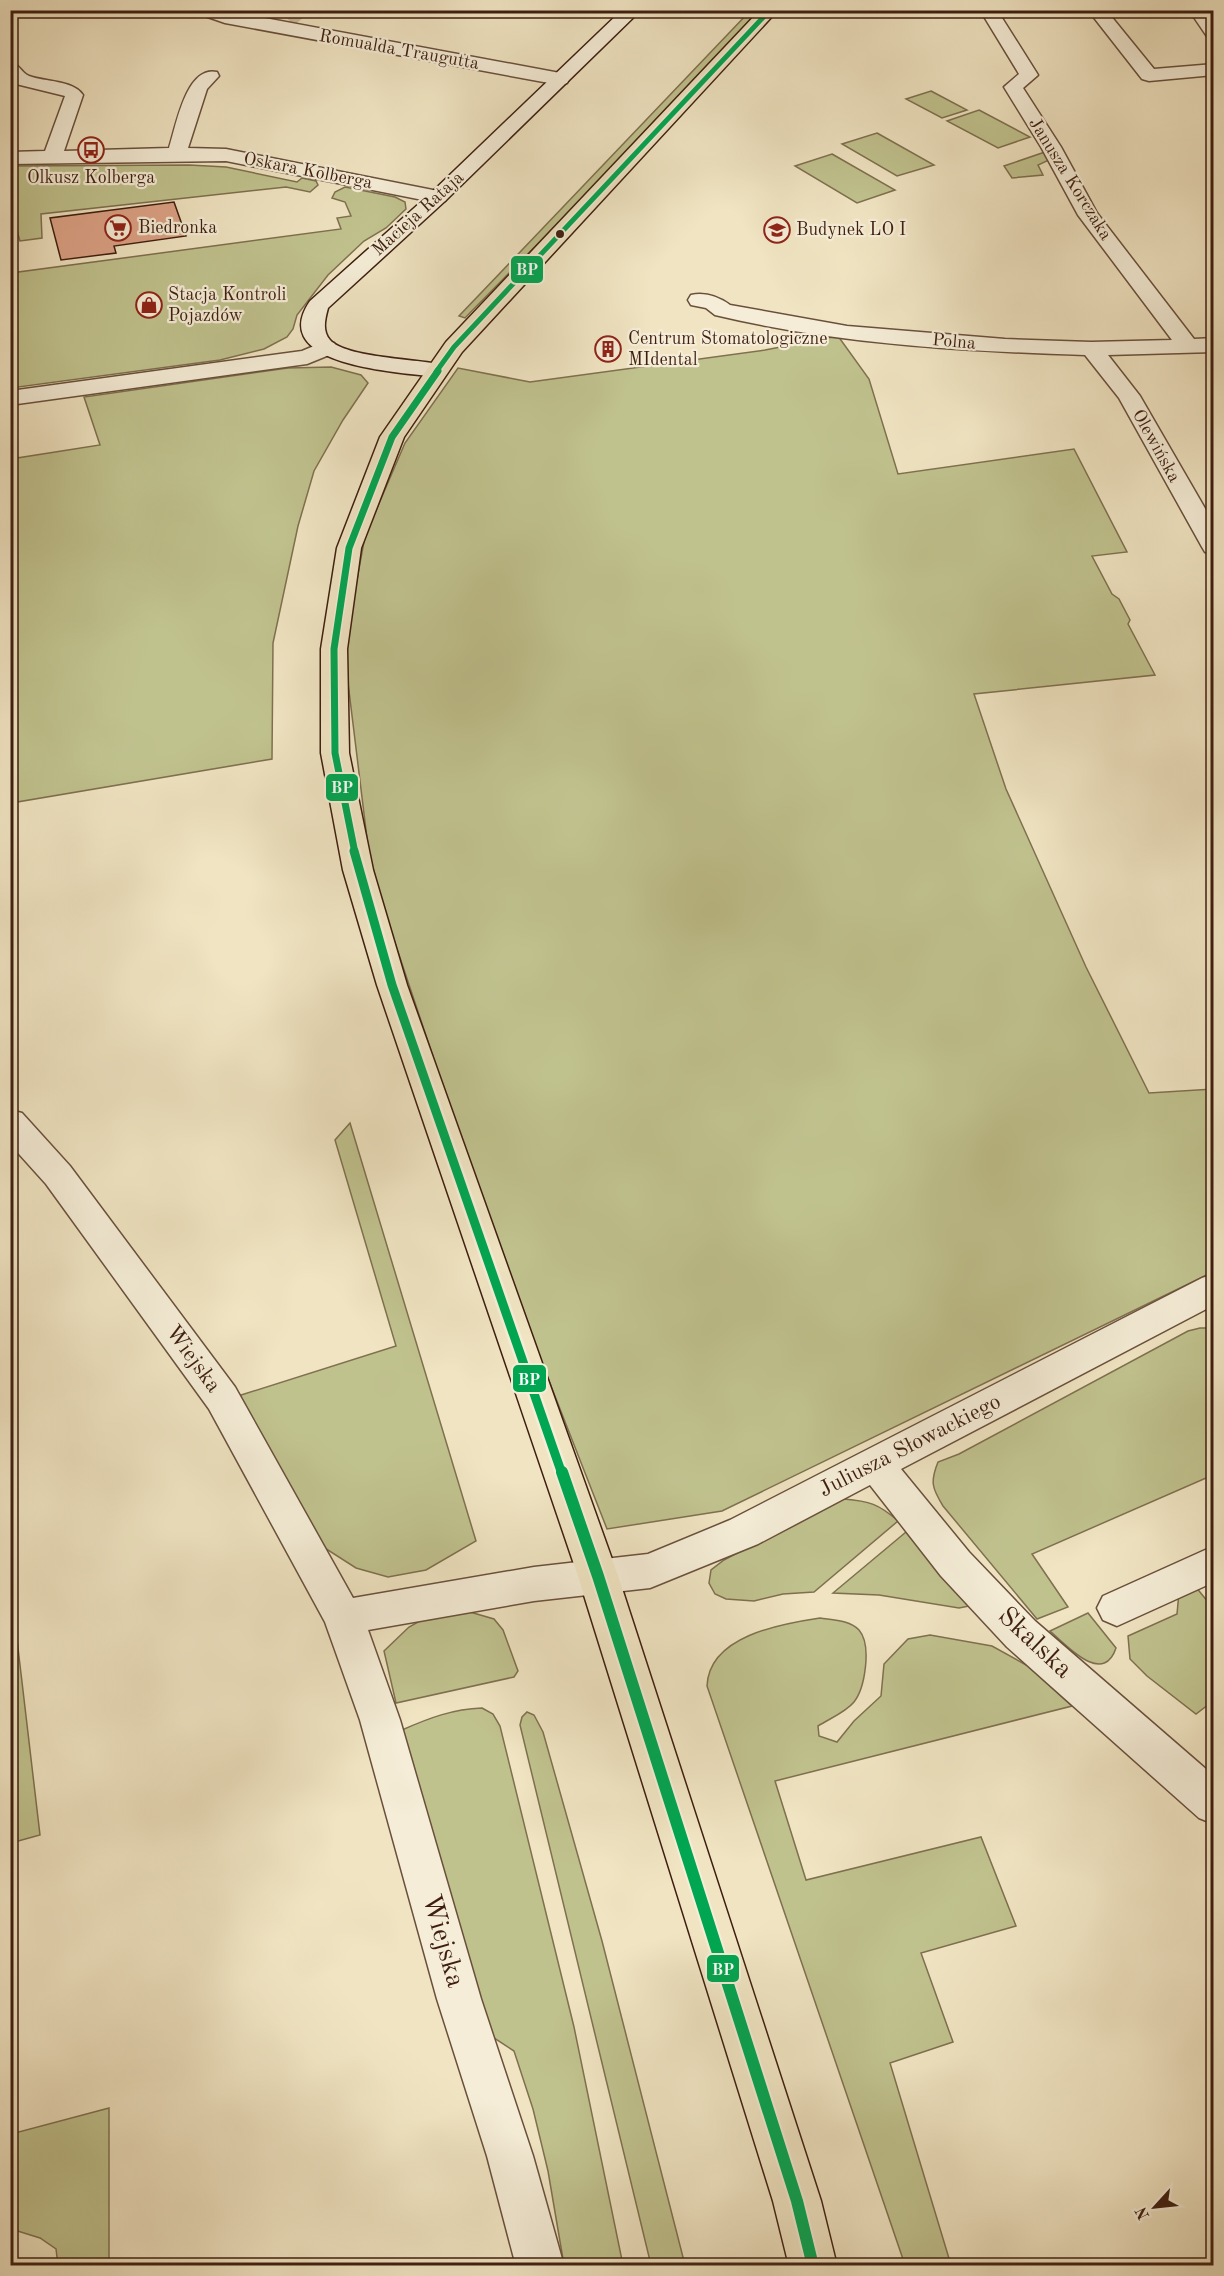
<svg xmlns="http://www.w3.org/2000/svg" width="1224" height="2276" font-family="'Old Standard TT',serif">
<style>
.green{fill:#c0c28e;stroke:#7f704f;stroke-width:1.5}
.building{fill:#dca386;stroke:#3e1e10;stroke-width:1.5}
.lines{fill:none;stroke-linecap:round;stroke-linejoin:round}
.street-tunnel{stroke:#ccbc9e;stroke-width:20;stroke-dasharray:20 10;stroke-linecap:butt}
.street-casing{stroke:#6a503c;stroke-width:3}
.secondary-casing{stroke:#3e1e10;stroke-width:3}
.primary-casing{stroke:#3e1e10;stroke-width:3}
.street{fill:#f5edd7;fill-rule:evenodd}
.secondary{fill:#f5edd7;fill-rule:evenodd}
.primary{fill:#f0e4c2;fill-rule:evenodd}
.bus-1-far3-casing{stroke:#f5edd7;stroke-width:8}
.bus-1-far2-casing{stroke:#f5edd7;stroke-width:10}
.bus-1-far1-casing{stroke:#f5edd7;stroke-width:14}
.bus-1-casing{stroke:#f5edd7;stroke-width:16}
.bus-1-far3{stroke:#00a651;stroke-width:5}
.bus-1-far2{stroke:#00a651;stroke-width:7}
.bus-1-far1{stroke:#00a651;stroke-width:9}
.bus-1{stroke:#00a651;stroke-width:12}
.bus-dot{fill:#3e1e10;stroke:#f5edd7;stroke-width:2}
.labels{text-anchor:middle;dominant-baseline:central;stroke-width:4.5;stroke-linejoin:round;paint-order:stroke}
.far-street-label{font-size:18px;fill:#3e1e10;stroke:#f5edd7}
.far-poi-label{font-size:18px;fill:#3e1e10;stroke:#f5edd7;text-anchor:start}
.street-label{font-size:22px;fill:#3e1e10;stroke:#f5edd7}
.near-street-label{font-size:27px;fill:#3e1e10;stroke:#f5edd7}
.line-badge{stroke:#f5edd7;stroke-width:2}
.badge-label{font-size:16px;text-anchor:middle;font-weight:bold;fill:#fff}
</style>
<rect width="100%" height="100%" fill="#f0e4c2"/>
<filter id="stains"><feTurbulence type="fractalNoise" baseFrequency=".00333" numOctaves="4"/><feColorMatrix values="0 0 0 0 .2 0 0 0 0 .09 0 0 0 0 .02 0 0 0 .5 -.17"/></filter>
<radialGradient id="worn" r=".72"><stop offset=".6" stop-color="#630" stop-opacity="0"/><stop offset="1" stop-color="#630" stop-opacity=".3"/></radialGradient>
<g class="green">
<path d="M750,11H760L570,211L465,318L459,316Z"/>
<path d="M931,91L967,110L942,118L906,99Z"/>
<path d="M979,110L1030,137L998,148L947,121Z"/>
<path d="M877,133L934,165L897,176L842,144Z"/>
<path d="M1045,152L1049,160L1038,165L1043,175L1012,178L1004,166Z"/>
<path d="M832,154L895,190L857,203L795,166Z"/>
<path d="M189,165L226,167L297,182L302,178L316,181L318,185L310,192L286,187L41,214L42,238L20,241L13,217H11V166Z"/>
<path d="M345,187L395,197L405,202L406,209L386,228L364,241L328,275L297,315L293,329L287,337L264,349L220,360L11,388V273L341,229L337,218L351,216L345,202L332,198L335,192Z"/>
<path d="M838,336L869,379L898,474L1074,449L1127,552L1092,556L1112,594L1119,599L1130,620L1128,624L1155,675L974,694L1006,789L1086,967L1149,1093L1213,1089V1272L722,1511L607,1529L497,1248L371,871L344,650L365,536L405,443L458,368L530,382L765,350Z"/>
<path d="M331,367L361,375L368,383L343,420L314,471L298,526L273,643L272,759L11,803V459L100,445L84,397L288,368Z"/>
<path d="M350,1123L476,1541L426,1570L388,1577L356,1568L320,1545L238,1396L396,1346L335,1140Z"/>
<path d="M1200,1328H1213V1475L1032,1554L1068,1607L1037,1619L943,1506C932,1488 930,1482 938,1462L959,1454L1188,1331Z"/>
<path d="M844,1499C869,1501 879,1504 898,1521L814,1592L783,1594L754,1601L726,1599L715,1594L709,1583L711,1570L724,1560L821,1508Z"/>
<path d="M906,1532L969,1606L959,1608L879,1595L833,1593Z"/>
<path d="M10,1580L40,1835L11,1843H10Z"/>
<path d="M1195,1586L1213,1608V1701L1196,1714L1147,1676L1130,1659L1128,1636L1177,1614L1179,1592Z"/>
<path d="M463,1610L494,1619L503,1630L518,1671L514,1677L396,1703L384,1651L409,1627L434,1613Z"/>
<path d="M1088,1613L1116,1648C1103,1687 1065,1644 1050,1631Z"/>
<path d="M820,1618C833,1620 850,1620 859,1630C872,1645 865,1688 854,1702C846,1712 829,1719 818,1726L819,1736L837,1742L854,1721L881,1696L884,1664L908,1639L930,1635L992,1646L1028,1666L1072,1706L775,1781L806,1880L981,1837L1016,1926L921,1953L953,2042L890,2063L951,2265H905L707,1686C709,1636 780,1624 820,1618Z"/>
<path d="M482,1708L493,1714L500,1726L574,2027L623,2265H564L548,2171L533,2109L514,2051L491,2036L402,1730C429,1718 453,1709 482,1708Z"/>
<path d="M527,1712L534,1715L543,1732L602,1941L685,2265H651L520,1725L522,1717Z"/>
<path d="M109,2108V2265H58L56,2249L40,2238L11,2229V2134Z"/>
</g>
<path class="building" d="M174,202L186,236L114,246L116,253L61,260L50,218Z"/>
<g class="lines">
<path class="street-tunnel" d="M287,18L297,10"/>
<g class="street-casing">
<g id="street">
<path d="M197,10H222L560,73L567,75L569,79L567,83L560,85L225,23L199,14Z"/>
<path d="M980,10H997L1038,75L1023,88L1061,147L1097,213L1194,339L1214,338V352L1108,355L1140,396L1214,524V554L1205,552L1202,547L1119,398L1085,355C961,351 836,344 715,315L706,308L691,305L688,300L691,295C705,292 719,297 730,305L847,326L1005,339L1091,342L1172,340L1078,215L1041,147L1004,87L1019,74Z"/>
<path d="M1088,10H1106L1154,69L1214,64V75L1149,81L1142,79Z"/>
<path d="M1189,10H1206L1214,21V39L1208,38Z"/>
<path d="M10,62C20,64 21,73 29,76C45,82 73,80 83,95L64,151L169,148C176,127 186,65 217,72L219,76L207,89L188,148L226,149L438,191L445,193L448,197L445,201L438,203L226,161L10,164V152L45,151L65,96L12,83Z"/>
<path d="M326,341L334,343L337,348L334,353L307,364L10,405V391L302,351Z"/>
<path d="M10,1110L22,1113L70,1166L235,1387L353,1598L534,1567L648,1554L730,1520L1202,1278L1214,1274V1305L901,1469L969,1552L1035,1621L1214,1776V1824L1199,1818L1007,1647L941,1576L870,1485L758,1544L650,1588L534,1601L368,1630L400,1720L481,1999L533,2156L564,2266H516L487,2156L437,1999L360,1720L325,1622L209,1409L46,1184L10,1144Z"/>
<path d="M1214,1546V1582L1117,1626L1103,1620L1097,1608L1103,1596Z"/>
</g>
</g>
<g class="secondary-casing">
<path id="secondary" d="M622,10H641L445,201L328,308C325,319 322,331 330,340C346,358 418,359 444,365L447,370L444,375L436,377C403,372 265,367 310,301L431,193Z"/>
</g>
<g class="primary-casing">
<path id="primary" d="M760,10H778L462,352L404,437L361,548L347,649L349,753L373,870L407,985L618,1576L821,2201L837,2266H789L773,2201L578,1576L377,985L343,870L321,753V649L337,548L380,437L446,342Z"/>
</g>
<use href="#street" class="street"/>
<use href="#secondary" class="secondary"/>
<use href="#primary" class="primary"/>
<g class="bus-1-far3-casing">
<path id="bus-1-far3" d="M436,372L454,347L770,10"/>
</g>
<g class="bus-1-far2-casing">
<path id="bus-1-far2" d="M355,853L335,753L334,649L349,548L392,437L438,371"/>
</g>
<g class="bus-1-far1-casing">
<path id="bus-1-far1" d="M354,851L392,985L562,1474"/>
</g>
<g class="bus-1-casing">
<path id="bus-1" d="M562,1472L598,1576L797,2201L813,2266"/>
</g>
<use href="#bus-1-far3" class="bus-1-far3"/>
<use href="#bus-1-far2" class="bus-1-far2"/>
<use href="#bus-1-far1" class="bus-1-far1"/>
<use href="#bus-1" class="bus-1"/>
</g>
<defs>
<g id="bus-ring" transform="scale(1.35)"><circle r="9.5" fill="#f5edd7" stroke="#8f2418" stroke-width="1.5"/><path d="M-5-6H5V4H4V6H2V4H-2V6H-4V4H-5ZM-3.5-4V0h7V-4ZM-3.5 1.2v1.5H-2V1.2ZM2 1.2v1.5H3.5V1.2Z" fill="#8f2418"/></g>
<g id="supermarket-ring" transform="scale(1.35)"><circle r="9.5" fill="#f5edd7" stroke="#8f2418" stroke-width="1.5"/><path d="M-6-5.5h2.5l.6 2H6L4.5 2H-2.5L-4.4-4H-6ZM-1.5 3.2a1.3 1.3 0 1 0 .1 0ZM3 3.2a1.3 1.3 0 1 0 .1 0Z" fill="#8f2418"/></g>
<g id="school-ring" transform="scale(1.35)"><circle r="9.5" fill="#f5edd7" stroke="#8f2418" stroke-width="1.5"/><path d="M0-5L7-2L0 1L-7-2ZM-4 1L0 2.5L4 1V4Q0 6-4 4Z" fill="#8f2418"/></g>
<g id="shop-ring" transform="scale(1.35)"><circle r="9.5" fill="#f5edd7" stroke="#8f2418" stroke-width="1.5"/><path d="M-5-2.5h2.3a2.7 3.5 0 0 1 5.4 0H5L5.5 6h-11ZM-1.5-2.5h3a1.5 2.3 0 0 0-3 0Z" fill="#8f2418"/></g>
<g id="building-ring" transform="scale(1.35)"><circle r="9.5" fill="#f5edd7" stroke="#8f2418" stroke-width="1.5"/><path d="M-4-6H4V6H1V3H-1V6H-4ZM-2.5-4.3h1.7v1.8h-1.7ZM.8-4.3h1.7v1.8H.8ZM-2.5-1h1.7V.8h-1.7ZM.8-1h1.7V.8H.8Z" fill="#8f2418"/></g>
</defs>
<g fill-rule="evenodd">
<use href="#bus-ring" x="91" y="150"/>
<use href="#supermarket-ring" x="118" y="228"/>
<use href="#school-ring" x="777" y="230"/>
<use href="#shop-ring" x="149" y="305"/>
<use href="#building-ring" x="608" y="349"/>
</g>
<circle class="bus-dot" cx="560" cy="234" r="5"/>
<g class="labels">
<g class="far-street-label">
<text transform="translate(399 50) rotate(10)">Romualda Traugutta</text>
<text transform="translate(308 171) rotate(11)">Oskara Kolberga</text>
<text transform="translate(1070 179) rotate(58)">Janusza Korczaka</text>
<text transform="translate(418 214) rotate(-42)">Macieja Rataja</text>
<text transform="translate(954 342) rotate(5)">Polna</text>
<text transform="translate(1156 446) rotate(61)">Olewińska</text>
</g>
<g class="far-poi-label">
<text x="91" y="178" text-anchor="middle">Olkusz Kolberga</text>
<text x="138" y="228">Biedronka</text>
<text x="796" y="230">Budynek LO I</text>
<text x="168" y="295">Stacja Kontroli<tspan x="168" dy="21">Pojazdów</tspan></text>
<text x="628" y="339">Centrum Stomatologiczne<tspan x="628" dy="21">MIdental</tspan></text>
</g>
<g class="street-label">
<text transform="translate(193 1359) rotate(54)">Wiejska</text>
<text transform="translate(910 1446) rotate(-27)">Juliusza Słowackiego</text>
</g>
<g class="near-street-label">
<text transform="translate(1035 1643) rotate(43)">Skalska</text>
<text transform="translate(443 1941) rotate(74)">Wiejska</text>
</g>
</g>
<g class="line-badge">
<rect x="510" y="255" width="34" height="29" rx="6" fill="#00a651"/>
<rect x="325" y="773" width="34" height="29" rx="6" fill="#00a651"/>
<rect x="512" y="1364" width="35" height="29" rx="6" fill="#00a651"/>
<rect x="706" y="1954" width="34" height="29" rx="6" fill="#00a651"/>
</g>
<g class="badge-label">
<text x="527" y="275">BP</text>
<text x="342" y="793">BP</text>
<text x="529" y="1385">BP</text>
<text x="723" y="1975">BP</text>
</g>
<rect width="1224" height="2276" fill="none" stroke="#f0e4c2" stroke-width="36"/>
<rect x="12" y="12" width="1200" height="2252" fill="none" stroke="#3e1e10" stroke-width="3"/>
<rect x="18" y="18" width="1188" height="2240" fill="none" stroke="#3e1e10" stroke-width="1.5"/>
<g transform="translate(1155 2207) rotate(243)" stroke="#f5edd7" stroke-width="4.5" paint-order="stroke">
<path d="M0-4.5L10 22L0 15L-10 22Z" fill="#3e1e10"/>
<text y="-9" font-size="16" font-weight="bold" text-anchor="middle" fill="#3e1e10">N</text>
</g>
<rect width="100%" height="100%" filter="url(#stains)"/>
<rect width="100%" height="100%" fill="url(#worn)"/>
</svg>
